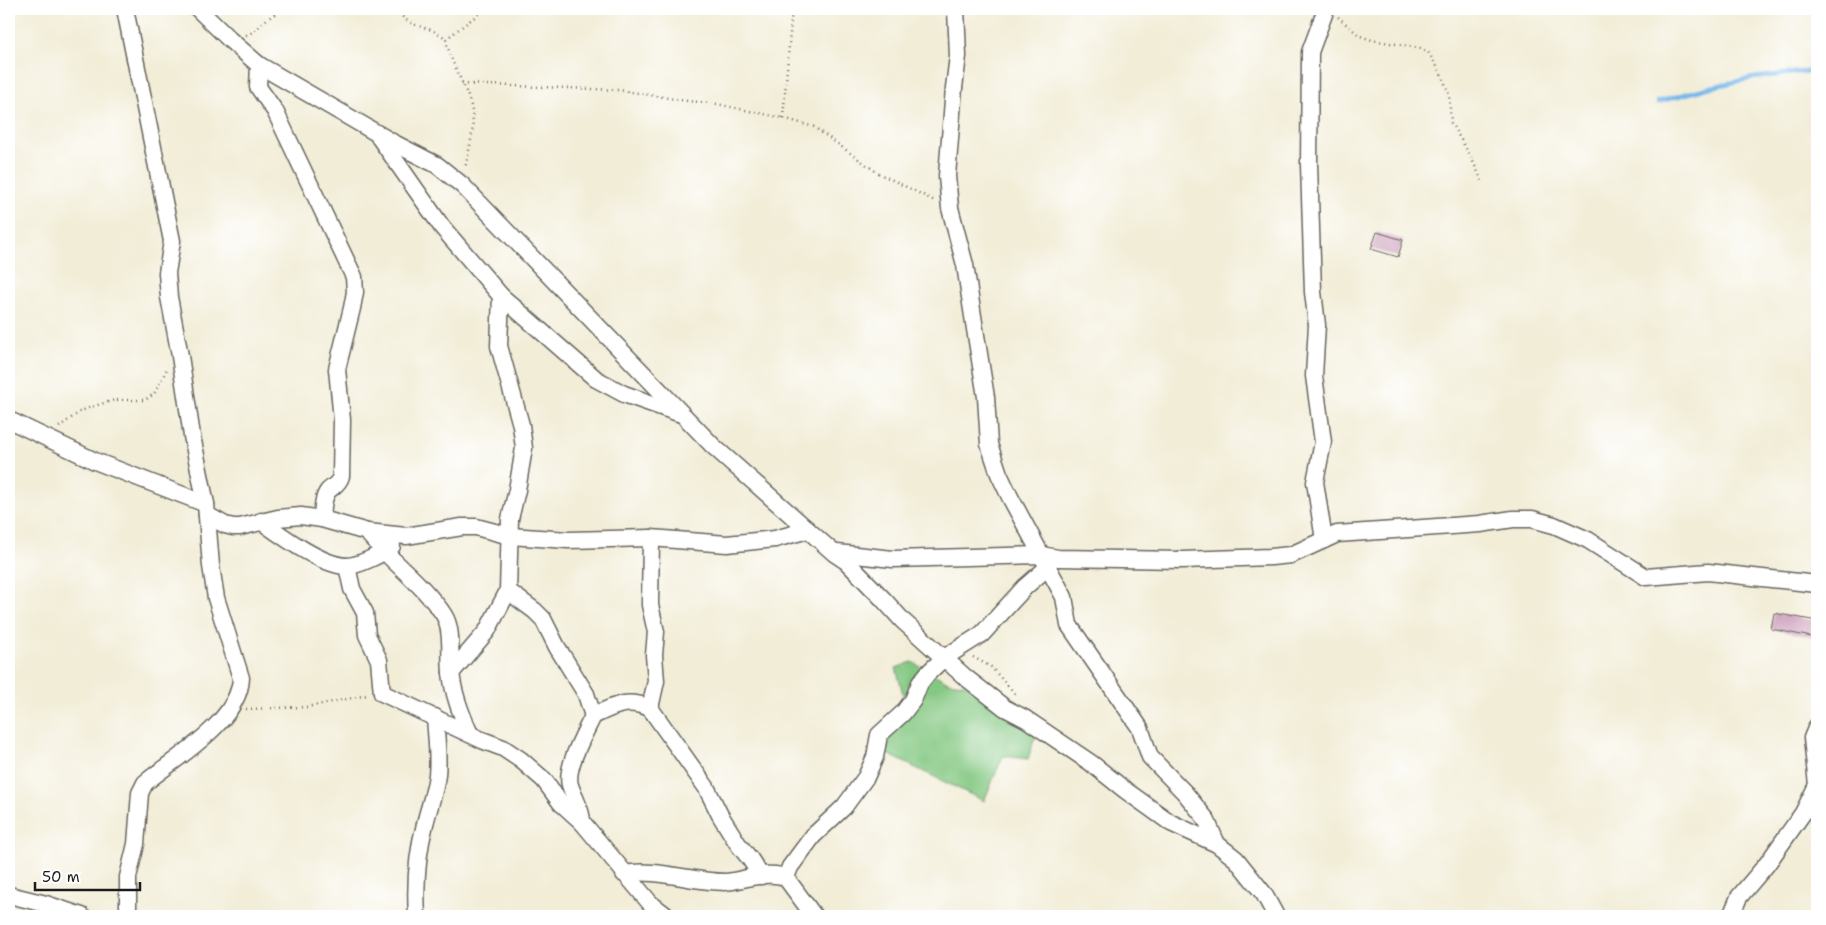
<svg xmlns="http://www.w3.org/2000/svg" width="1826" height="925" font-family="'Shantell Sans',sans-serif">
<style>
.green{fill:#84c882;stroke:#50724f}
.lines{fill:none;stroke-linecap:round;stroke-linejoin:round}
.stream{stroke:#76b7eb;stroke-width:4.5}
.building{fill:#ca9db9}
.minor-casing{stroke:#67655d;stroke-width:19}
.path{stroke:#67655d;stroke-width:2.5;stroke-dasharray:1 4;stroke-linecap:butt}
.minor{stroke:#fff;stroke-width:16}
</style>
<rect width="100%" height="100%" fill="#fff"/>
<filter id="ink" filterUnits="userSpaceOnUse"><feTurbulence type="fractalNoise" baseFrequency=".02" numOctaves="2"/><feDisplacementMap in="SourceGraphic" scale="10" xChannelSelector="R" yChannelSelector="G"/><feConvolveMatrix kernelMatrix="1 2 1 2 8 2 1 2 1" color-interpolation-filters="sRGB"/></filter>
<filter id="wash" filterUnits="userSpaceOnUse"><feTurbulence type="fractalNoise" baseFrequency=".0096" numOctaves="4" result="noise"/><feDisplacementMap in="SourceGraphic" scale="20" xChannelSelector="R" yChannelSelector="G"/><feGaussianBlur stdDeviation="1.12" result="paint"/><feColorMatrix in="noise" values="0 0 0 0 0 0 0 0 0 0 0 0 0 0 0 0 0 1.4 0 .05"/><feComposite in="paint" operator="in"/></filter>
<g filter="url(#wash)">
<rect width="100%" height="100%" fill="#f2edd7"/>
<path class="green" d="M912,662L948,682L964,684L1038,727L1028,759L1003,756L984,801L879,750L883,737L917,697L903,694L896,668Z"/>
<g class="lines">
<path class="stream" d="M1658,102L1707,88L1753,78L1817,70"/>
</g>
<g id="blocks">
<g class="building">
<path d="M1377,232L1403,240L1398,257L1371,249Z"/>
<path d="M1774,613L1817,621V638L1771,629Z"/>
</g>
</g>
</g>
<g filter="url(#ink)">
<use href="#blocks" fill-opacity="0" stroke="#67655d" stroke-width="1"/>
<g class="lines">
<g class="minor-casing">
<g id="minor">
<path d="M125,9L172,241L167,273L169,297L180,356L192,436L206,504L211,566L216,598L241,678C239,722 176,757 145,783L140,793L136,844L128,877V916"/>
<path d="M198,9L230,40L259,65L392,142L437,165L462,185L713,446L834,553L846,561L883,599L903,621L965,677L1005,708L1026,719L1091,763L1125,790L1171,823L1217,844L1236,859L1264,894L1276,916"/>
<path d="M956,9L958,56L954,88L947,176L950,208L965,265L975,329L986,397L989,444L999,474L1010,497L1064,597L1069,625L1140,728L1150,757L1185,793L1206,819L1217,844"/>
<path d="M259,65L258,87L275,111L354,277L355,292L352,308L337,369L342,420L341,476C339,484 333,486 328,491C322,499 323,510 322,519"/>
<path d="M379,137L442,227L501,296L596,379L624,394L678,413"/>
<path d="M501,296L499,346L521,425L524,448L517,490L510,519L508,591L535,611L543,619L557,647L586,694L593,716"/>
<path d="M9,420L95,461L206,504"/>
<path d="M207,515L225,525L233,527H240L278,518L301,516L322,519L367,532L406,536L462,527H476L510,536L568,540L651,538L727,544L775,539L808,530"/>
<path d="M261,521C282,536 321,565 346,566C359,566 382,554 392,546"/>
<path d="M367,532C385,555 409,573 428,595C435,603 442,610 446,619C453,635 449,656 451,672C453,694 461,714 470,734"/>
<path d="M1324,540L1315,482L1323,442L1314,376L1317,325L1313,292L1309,164L1310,52L1326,9"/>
<path d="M837,553L893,559L1041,555L1058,558L1182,560L1271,557L1291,555L1337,534L1480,524L1513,519H1532L1554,525L1588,540L1646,577L1708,572L1817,584"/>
<path d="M347,566L352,589L365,613L367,635L379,660L382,693L482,740L503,748L521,760L544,780L561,803L582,822L650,903L667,916"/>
<path d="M451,673L487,631L508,591"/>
<path d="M650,708L706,787L720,815L738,844L750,859L761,876"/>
<path d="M1817,726L1812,738L1817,785"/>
<path d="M582,822C582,809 574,798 570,785C565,767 585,733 593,716C614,706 626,698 650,708L656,681L654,655L656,632L650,605L651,538"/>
<path d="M624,874C657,868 691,882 725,882C742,881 770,869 786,878L814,916"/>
<path d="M786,878L790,867L813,836L844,807L866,777L875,757L879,735L903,713L913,700L920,683L928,673L944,658L982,634L1025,587L1048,567"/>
<path d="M9,895L46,904L82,916"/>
<path d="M417,916C415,885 417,854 425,824C429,807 435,792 437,775C439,756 436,735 435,717"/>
<path d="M1731,916L1739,897L1767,864L1803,813L1817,785"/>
</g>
</g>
<g class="path">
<path d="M396,9C412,32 429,23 446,39C450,63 465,83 471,106C476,126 469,149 465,169"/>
<path d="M1338,17L1360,36L1372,40L1420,48L1428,52L1441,73L1449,94L1451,123L1470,155L1482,181"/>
<path d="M246,35L253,32L267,19L283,9"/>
<path d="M446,39L485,9"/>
<path d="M462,84L619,90L687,101L712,103L783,118L814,127L878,173L935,201"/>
<path d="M783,118L792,9"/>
<path d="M59,427L81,411L94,406L115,400H145L154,394L167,369"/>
<path d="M973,657L991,667L1017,696"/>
<path d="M246,709L307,707L367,695"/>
</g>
<use href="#minor" class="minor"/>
</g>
</g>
<rect width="1826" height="925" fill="none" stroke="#fff" stroke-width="30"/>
<path d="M35 882v8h105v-8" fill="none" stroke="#1c1c1c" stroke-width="2.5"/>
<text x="42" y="882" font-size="15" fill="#1c1c1c" stroke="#ffffff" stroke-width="4" paint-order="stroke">50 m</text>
</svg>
